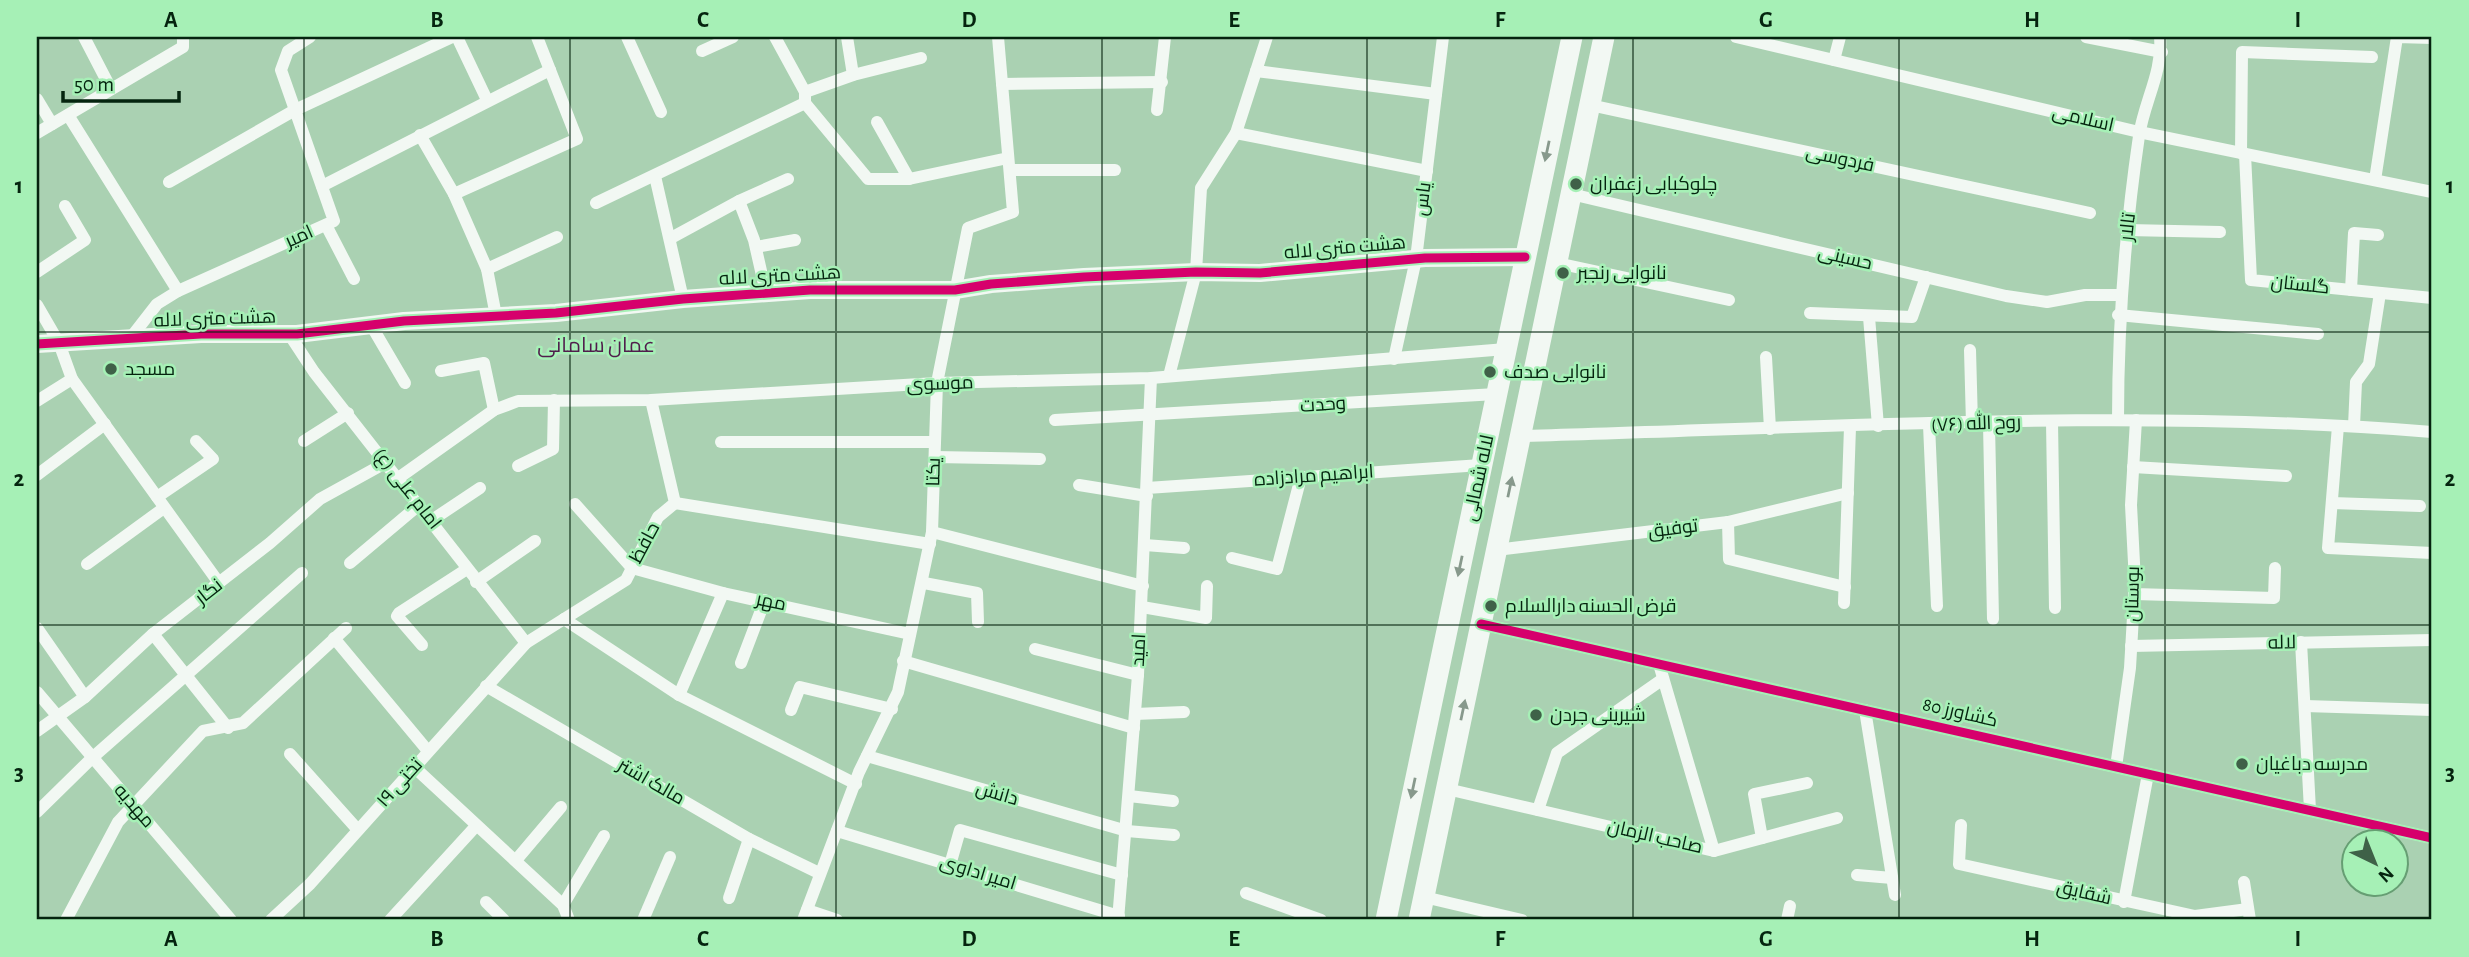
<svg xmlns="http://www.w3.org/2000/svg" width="2469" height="957" font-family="'Alegreya Sans',Cairo,sans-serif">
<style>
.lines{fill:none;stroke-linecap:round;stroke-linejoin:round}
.street{stroke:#f2f8f3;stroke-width:12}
.secondary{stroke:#f2f8f3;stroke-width:18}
.primary{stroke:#f2f8f3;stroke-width:21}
.cycleway-casing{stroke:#a6f0b6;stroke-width:13}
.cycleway{stroke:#d6006c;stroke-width:9}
.oneway{fill:#87998c}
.grid{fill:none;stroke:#05240f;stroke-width:2;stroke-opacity:0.55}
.poi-dot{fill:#3f6148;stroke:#a6f0b6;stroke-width:2.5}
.labels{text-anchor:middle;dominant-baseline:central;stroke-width:5;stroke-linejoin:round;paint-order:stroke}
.street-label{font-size:19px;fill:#05240f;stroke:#a6f0b6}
.poi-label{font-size:19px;fill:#05240f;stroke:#a6f0b6;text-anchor:start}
.neighbourhood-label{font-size:21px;fill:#501d4c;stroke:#a6f0b6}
.neatline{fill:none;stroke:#05240f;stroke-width:2.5}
.grid-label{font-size:23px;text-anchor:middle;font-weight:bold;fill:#05240f}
</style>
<rect width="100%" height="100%" fill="#aad1b2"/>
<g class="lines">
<g class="street">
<path d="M84,37L111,89"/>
<path d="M457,37L487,100"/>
<path d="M627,37L661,112"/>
<path d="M775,37L805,92V103L868,179H909L1008,158"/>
<path d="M847,37L853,75"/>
<path d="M1736,37L2139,132L2432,192"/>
<path d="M2086,37L2162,52"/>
<path d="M702,51L733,37"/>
<path d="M1834,60L1840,37"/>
<path d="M1256,71L1436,94"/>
<path d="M1002,84L1162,82"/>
<path d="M805,92L853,75L921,58"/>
<path d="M37,99L52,124"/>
<path d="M1590,105L2090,213"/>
<path d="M1157,110L1165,37"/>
<path d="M68,115L178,291"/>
<path d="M877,122L909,179"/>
<path d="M37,133L183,47V37"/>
<path d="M1236,133L1427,171"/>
<path d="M420,135L454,194L487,269L496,316"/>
<path d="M2241,153L2242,52L2372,57"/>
<path d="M2245,154L2251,280L2432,298"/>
<path d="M1010,170H1115"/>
<path d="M655,176L683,299"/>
<path d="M2375,180L2397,37L2432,38"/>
<path d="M169,182L295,110L452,37"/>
<path d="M322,186L550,70"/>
<path d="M454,194L577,139L537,37"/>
<path d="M1571,194L2006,296L2047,302L2085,295H2120"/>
<path d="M739,201L754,240L766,293"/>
<path d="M596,203L805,103"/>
<path d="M326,225L354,279"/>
<path d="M2128,230L2220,232"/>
<path d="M671,238L739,201L788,179"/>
<path d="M756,247L795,240"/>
<path d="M1557,263L1729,300"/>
<path d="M487,269L557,237"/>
<path d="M37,272L85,240L65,206"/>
<path d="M2351,290L2354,233L2378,235"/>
<path d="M37,305L59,343L72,379L219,583"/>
<path d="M1810,313L1912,317L1926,277"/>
<path d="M2118,315L2318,334"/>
<path d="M1869,317L1878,426"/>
<path d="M371,325L405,383"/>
<path d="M289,334L314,372L526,643"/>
<path d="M129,340L157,304L178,291L334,221L281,70L288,51L310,37"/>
<path d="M1970,350L1972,424"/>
<path d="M1766,357L1770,429"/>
<path d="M1394,359L1416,259L1443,37"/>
<path d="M441,371L484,363L494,410"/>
<path d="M1169,376L1196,272L1201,188L1236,133L1267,37"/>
<path d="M37,401L72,379"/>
<path d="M1055,420L1496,394"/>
<path d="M2118,420C2118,324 2125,231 2139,136C2144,102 2163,72 2160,37"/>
<path d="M2052,422L2055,608"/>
<path d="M1989,424L1993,619"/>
<path d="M1929,425L1937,606"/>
<path d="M2338,426L2328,548L2432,553"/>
<path d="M2354,426L2356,382L2369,364L2380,293"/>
<path d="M1520,436C1823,428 2130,407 2432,432"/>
<path d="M304,441L348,413"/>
<path d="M721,442H935"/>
<path d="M935,457L1040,459"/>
<path d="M518,466L553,449L554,400"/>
<path d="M2133,467L2286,476"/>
<path d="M37,475L105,424"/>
<path d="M397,479L494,410L518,401L651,400L937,383L1151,378L1506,349"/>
<path d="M1079,485L1147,496"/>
<path d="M1147,488L1481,465"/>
<path d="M157,497L213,459L196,441"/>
<path d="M675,503L930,544"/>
<path d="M2332,503L2420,506"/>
<path d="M575,504L632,568L723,593L910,634"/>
<path d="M432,520L480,488"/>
<path d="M1728,522L1729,559L1845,587"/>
<path d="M932,532L1143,586"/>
<path d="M1145,545L1184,548"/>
<path d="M1496,550L1728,522L1848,493"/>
<path d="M1232,558L1277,569L1301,477"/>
<path d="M350,563L419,505"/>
<path d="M87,564L164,508"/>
<path d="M476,582L535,541"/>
<path d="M924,583L977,593L978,622"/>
<path d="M2134,594L2274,598L2275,568"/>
<path d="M1844,603L1850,427"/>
<path d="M1142,607L1206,618L1207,586"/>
<path d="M564,619L626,580L658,517L675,503L651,400"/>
<path d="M1481,624L2432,838"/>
<path d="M37,628L85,697"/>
<path d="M153,634L228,728"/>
<path d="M334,638L428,751"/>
<path d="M2301,642L2310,810"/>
<path d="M422,645L397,616L399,613L467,569"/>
<path d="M2131,646L2432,640"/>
<path d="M1035,649L1138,675"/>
<path d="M903,661L1134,728"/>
<path d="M741,663L765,600"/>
<path d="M1659,664L1714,851"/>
<path d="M486,686L749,839L819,873"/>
<path d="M37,692L231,920"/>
<path d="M679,695L723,593"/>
<path d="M2305,706L2432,710"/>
<path d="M791,710L800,687L892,709"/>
<path d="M1865,710L1895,895"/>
<path d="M1135,714L1184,712"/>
<path d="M37,731L85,697L153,634L270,543L320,499L387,462"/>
<path d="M290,754L358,830"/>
<path d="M867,756L1127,831L1174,835"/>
<path d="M414,767L563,905L569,920"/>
<path d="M2116,767L2130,668L2135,582L2131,505L2136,420"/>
<path d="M1447,789L1714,851L1837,818"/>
<path d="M1129,796L1173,801"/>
<path d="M1538,810L1557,753L1663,679"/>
<path d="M37,812L92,758L302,573"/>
<path d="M1961,825L1959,864L2195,916L2248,909"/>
<path d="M837,831L1119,916"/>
<path d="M1762,838L1754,794L1807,783"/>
<path d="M517,859L561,807"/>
<path d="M950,865L960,830L1122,875"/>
<path d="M1857,875L1892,878"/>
<path d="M2244,882L2250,920"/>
<path d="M1246,893L1321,920"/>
<path d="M1424,897L1522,920"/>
<path d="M729,898L749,839"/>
<path d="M486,902L504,920"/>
<path d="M2124,902L2148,774"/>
<path d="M563,905L604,836"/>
<path d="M807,910L837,920"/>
<path d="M66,920L118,822L203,731L243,723L346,628"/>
<path d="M271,920L310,884L526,643L564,619L679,695L856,784"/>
<path d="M390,920L476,826"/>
<path d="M643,920L670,857"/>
<path d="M803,920L859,772L898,692L932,532L937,383L968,228L1013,212L998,37"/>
<path d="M1118,920L1138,675L1151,378"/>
<path d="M1787,920L1790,906"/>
</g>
<path class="secondary" d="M37,344L201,334H297L404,321L556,313L683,299L810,290H955L991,284L1084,277L1196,272L1260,273L1425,258L1525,257"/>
<g class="primary">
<path d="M1386,920L1572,37"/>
<path d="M1419,920L1604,37"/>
</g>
<g class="cycleway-casing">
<g id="cycleway">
<path d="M37,344L201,334H297L404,321L556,313L683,299L810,290H955L991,284L1084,277L1196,272L1260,273L1425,258L1525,257"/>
<path d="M1481,624L2432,838"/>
</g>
</g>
<use href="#cycleway" class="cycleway"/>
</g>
<defs><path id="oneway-solid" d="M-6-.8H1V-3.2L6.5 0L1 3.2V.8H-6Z" transform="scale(1.75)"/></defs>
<g class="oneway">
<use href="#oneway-solid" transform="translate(1547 151) rotate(102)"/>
<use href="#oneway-solid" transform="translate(1510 487) rotate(-78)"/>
<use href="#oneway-solid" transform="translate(1460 566) rotate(102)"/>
<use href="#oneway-solid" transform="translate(1463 710) rotate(-78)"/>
<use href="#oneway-solid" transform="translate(1413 788) rotate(102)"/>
</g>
<path class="grid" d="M304,37V920M570,37V920M836,37V920M1102,37V920M1367,37V920M1633,37V920M1899,37V920M2165,37V920M37,332H2432M37,625H2432"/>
<g class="poi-dot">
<circle cx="1576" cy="184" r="7"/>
<circle cx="1563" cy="273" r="7"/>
<circle cx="111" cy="369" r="7"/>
<circle cx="1490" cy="372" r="7"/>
<circle cx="1491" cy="606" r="7"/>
<circle cx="1536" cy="715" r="7"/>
<circle cx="2242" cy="764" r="7"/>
</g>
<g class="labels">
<g class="street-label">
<text transform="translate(2083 119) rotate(13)">اسلامی</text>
<text transform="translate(1840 159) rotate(12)">فردوسی</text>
<text transform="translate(1423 199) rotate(-83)">یاس</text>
<text transform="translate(2128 227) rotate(-84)">تالار</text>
<text transform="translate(299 237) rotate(-24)">امیر</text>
<text transform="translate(1345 248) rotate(-5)">هشت متری لاله</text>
<text transform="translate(1845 258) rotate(13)">حسینی</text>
<text transform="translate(780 276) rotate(-3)">هشت متری لاله</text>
<text transform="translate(2300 285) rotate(6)">گلستان</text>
<text transform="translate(215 319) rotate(-2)">هشت متری لاله</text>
<text transform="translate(940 384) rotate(-2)">موسوی</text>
<text transform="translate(1323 405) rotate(-4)">وحدت</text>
<text transform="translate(1976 424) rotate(-2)">روح الله (۷۶)</text>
<text transform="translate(934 472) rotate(-89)">یکتا</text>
<text transform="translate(1314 476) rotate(-4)">ابراهیم مرادزاده</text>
<text transform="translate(1479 478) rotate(-78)">لاله شمالی</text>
<text transform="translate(407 489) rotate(52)">امام علی (ع)</text>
<text transform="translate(1673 529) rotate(-7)">توفیق</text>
<text transform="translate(645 543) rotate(-62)">حافظ</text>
<text transform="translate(209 592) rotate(-38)">نگار</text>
<text transform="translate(2133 594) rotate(-89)">بوستان</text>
<text transform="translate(771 602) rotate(12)">مهر</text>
<text transform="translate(2282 643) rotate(-1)">لاله</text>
<text transform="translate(1139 650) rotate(-87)">امید</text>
<text transform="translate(1960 713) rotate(13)">کشاورز 80</text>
<text transform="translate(651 782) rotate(30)">مالک اشتر</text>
<text transform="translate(400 783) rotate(-48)">تختی ۱۹</text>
<text transform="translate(997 794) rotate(16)">دانش</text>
<text transform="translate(134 806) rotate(49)">مهدیه</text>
<text transform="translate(1655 837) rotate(13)">صاحب الزمان</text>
<text transform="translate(978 873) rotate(17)">امیر اداوی</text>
<text transform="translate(2084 893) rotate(13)">شقایق</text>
</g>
<g class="poi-label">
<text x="1590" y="184">چلوکبابی زعفران</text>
<text x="1577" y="273">نانوایی رنجبر</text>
<text x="125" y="369">مسجد</text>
<text x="1504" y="372">نانوایی صدف</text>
<text x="1505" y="606">قرض الحسنه دارالسلام</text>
<text x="1550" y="715">شیرینی جردن</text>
<text x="2256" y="764">مدرسه دباغیان</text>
</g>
<g class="neighbourhood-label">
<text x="596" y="345">عمان سامانی</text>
</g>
</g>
<rect width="2469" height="957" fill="none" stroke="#a6f0b6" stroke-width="77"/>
<g transform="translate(2375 863) rotate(137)"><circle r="33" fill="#a6f0b6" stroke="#669e73" stroke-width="2"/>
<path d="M0-5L12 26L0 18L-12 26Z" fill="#3f6148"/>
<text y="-10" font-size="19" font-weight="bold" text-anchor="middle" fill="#05240f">N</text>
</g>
<path d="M63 91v10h116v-10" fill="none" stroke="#05240f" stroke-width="3.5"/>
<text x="74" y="91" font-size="21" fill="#05240f" stroke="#a6f0b6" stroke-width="5" paint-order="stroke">50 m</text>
<rect x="38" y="38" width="2392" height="880" class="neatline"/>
<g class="grid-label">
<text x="171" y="27">A</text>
<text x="437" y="27">B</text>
<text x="703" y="27">C</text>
<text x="969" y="27">D</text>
<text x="1234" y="27">E</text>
<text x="1500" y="27">F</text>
<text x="1766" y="27">G</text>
<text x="2032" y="27">H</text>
<text x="2298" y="27">I</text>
<text x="19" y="193">1</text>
<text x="2450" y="193">1</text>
<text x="19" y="486">2</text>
<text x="2450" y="486">2</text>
<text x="19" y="780">3</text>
<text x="2450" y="780">3</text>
<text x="171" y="946">A</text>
<text x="437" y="946">B</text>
<text x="703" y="946">C</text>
<text x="969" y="946">D</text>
<text x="1234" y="946">E</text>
<text x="1500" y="946">F</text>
<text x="1766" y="946">G</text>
<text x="2032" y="946">H</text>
<text x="2298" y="946">I</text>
</g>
</svg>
